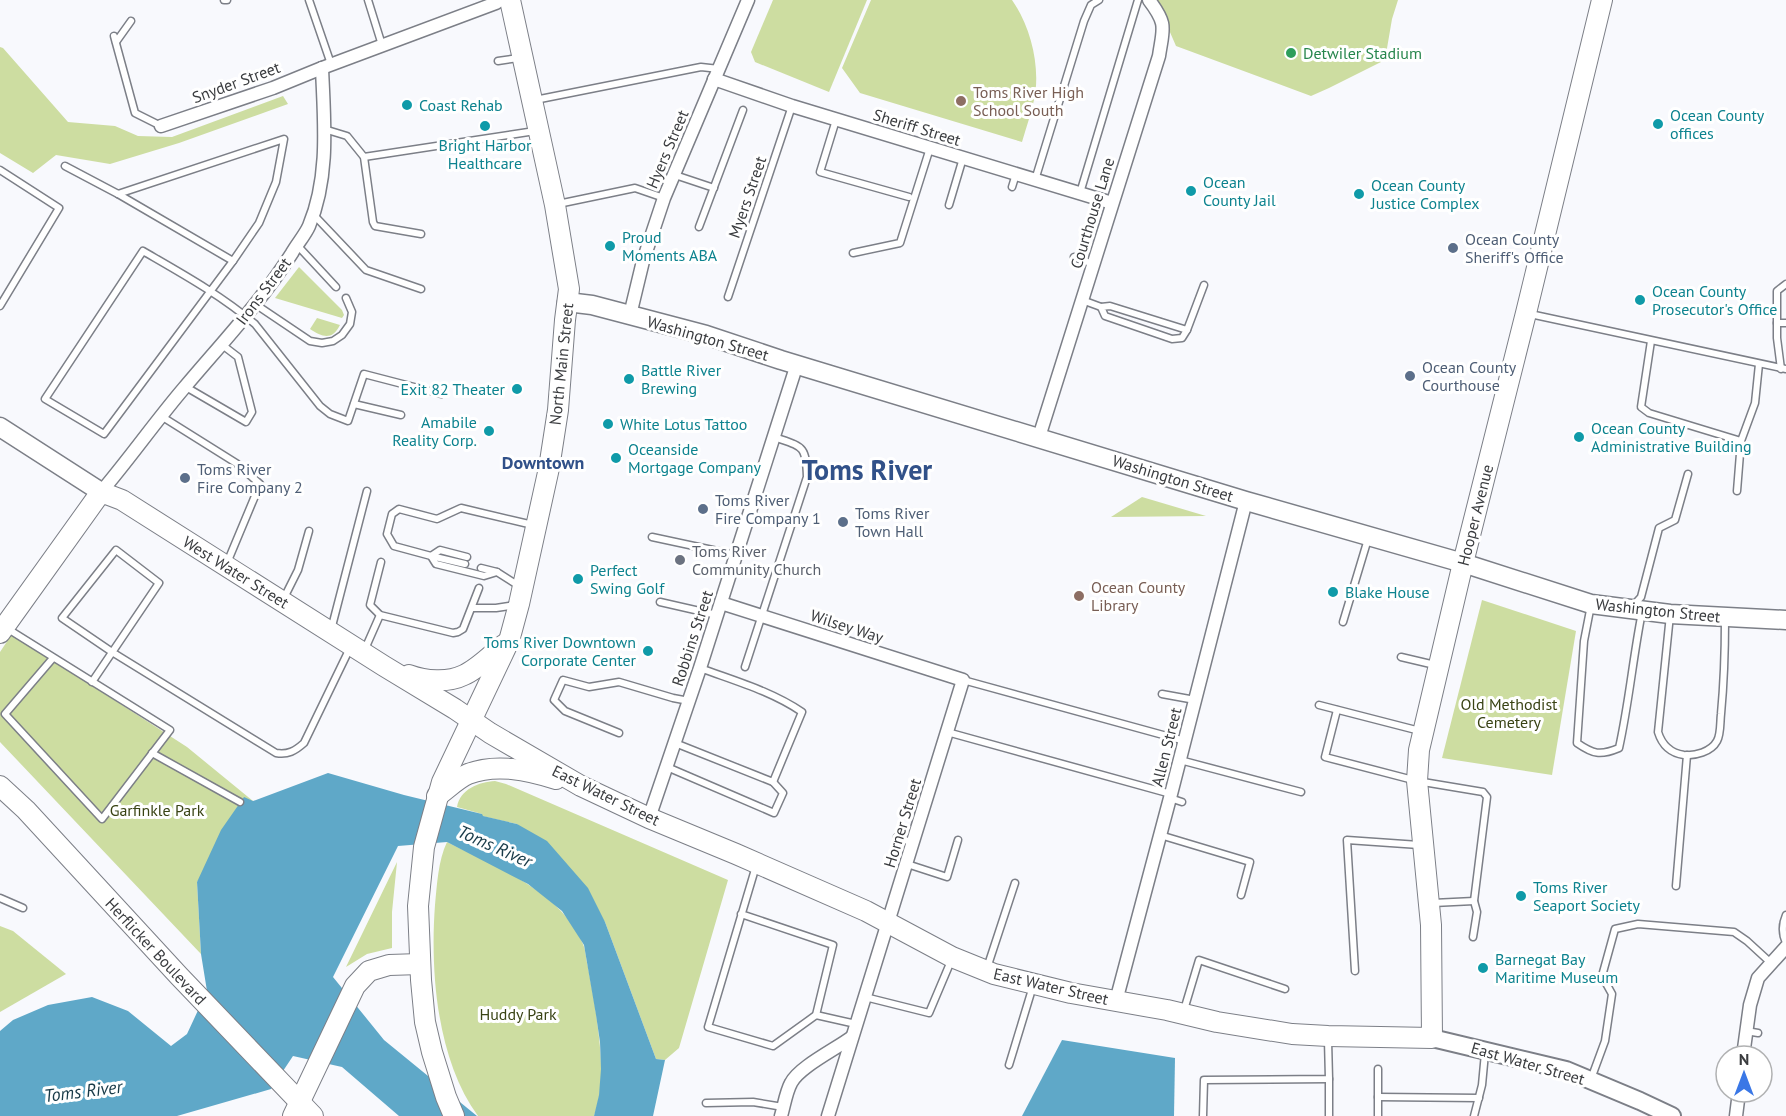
<svg xmlns="http://www.w3.org/2000/svg" width="1786" height="1116" font-family="'PT Sans',sans-serif">
<style>
.green{fill:#cddda1}
.water{fill:#5fa8c8}
.lines{fill:none;stroke-linecap:round;stroke-linejoin:round}
.service-casing{stroke:#7c7f87;stroke-width:9}
.minor-casing{stroke:#7c7f87;stroke-width:15}
.tertiary-casing{stroke:#7c7f87;stroke-width:20}
.secondary-casing{stroke:#7c7f87;stroke-width:21}
.primary-casing{stroke:#7c7f87;stroke-width:22}
.service{stroke:#fff;stroke-width:6}
.minor{stroke:#fff;stroke-width:12}
.tertiary{stroke:#fff;stroke-width:16}
.secondary{stroke:#fff;stroke-width:18}
.primary{stroke:#fff;stroke-width:20}
.leisure-dot{fill:#2e9e5b;stroke:#fff;stroke-width:2}
.education-dot{fill:#8d6e63;stroke:#fff;stroke-width:2}
.culture-dot{fill:#0f9aa8;stroke:#fff;stroke-width:2}
.service-dot{fill:#5c6f8a;stroke:#fff;stroke-width:2}
.worship-dot{fill:#6b7280;stroke:#fff;stroke-width:2}
.labels{text-anchor:middle;dominant-baseline:central;stroke-width:6;stroke-linejoin:round;paint-order:stroke}
.leisure-label{font-size:16px;fill:#27864d;stroke:#fff;text-anchor:start}
.street-label{font-size:16px;fill:#3a3c3f;stroke:#fff}
.education-label{font-size:16px;fill:#785e54;stroke:#fff;text-anchor:start}
.culture-label{font-size:16px;fill:#0d838f;stroke:#fff;text-anchor:start}
.service-label{font-size:16px;fill:#4e5e75;stroke:#fff;text-anchor:start}
.worship-label{font-size:16px;fill:#5b616d;stroke:#fff;text-anchor:start}
.park-label{font-size:16px;fill:#394314;stroke:#fff}
.neighbourhood-label{font-size:18px;font-weight:bold;fill:#315189;stroke:#fff}
.water-label{font-size:18px;font-style:italic;fill:#183a48;stroke:#fff}
.town-label{font-size:28px;font-weight:bold;fill:#315189;stroke:#fff}
</style>
<rect width="100%" height="100%" fill="#f8f9fd"/>
<g class="green">
<path d="M773,0H867L829,92L755,62L751,52Z"/>
<path d="M871,0H1012C1031,27 1041,68 1034,100C1031,114 1026,128 1022,142L860,93L842,68Z"/>
<path d="M1156,0H1398L1392,19L1385,60L1329,88L1311,96L1176,46Z"/>
<path d="M0,47L3,48L68,122L115,126L138,136L172,137L283,96L288,104L179,143L110,164L56,155L33,173L0,153Z"/>
<path d="M299,267L342,310L344,315L342,318L275,298Z"/>
<path d="M317,318L340,325C332,341 322,337 310,329Z"/>
<path d="M1142,497L1206,516L1111,517Z"/>
<path d="M1482,600L1576,631L1552,775L1442,758Z"/>
<path d="M12,634L187,747L253,801L197,882L201,954L0,742V652Z"/>
<path d="M495,781L506,784L728,880L679,1048L665,1060L656,1059L605,922L517,824L482,816V814L457,807C460,789 479,782 495,781Z"/>
<path d="M447,842C496,867 560,890 583,944C586,951 586,960 588,967C591,985 595,1003 597,1021C601,1051 605,1086 594,1116H478C437,1060 430,972 435,905C437,885 438,861 447,842Z"/>
<path d="M397,862L392,912V948L367,954L346,967Z"/>
<path d="M0,926L13,931L66,974L0,1012Z"/>
</g>
<g class="water">
<path d="M328,773L404,795L482,814L483,816L517,824L547,841L588,888L605,922L656,1059L665,1060L653,1116H594L599,1095L601,1069L600,1042L596,1015L584,945L562,911L528,884L447,842L398,846L333,977L384,1040L477,1116H399L342,1067L293,1056L271,1089L177,1116H0V1031L13,1020L48,1005L92,997L128,1011L171,1046L187,1034L207,991L201,954L197,882L221,830L244,797L253,801Z"/>
<path d="M1062,1040L1175,1058L1174,1116H1022Z"/>
</g>
<g class="lines">
<g class="service-casing">
<g id="service">
<path d="M224,0H227"/>
<path d="M309,0L331,64"/>
<path d="M368,0L382,45"/>
<path d="M114,36L135,113L161,126"/>
<path d="M116,42L131,21"/>
<path d="M498,61L518,58"/>
<path d="M535,100L701,67L719,69"/>
<path d="M836,120L820,172L909,197"/>
<path d="M324,129L347,136L364,157L373,222L375,226L421,234"/>
<path d="M364,157L535,131"/>
<path d="M65,166L118,194L284,139L276,182L259,223L233,261L104,434L45,399L143,251C181,273 221,295 255,324L320,406L330,414L348,421L364,374L441,394"/>
<path d="M0,170L59,208L0,306"/>
<path d="M675,175L714,188"/>
<path d="M1035,180L1084,21L1091,5L1099,0"/>
<path d="M1012,187L1016,174"/>
<path d="M1080,193L1138,0"/>
<path d="M118,194L233,261"/>
<path d="M558,204L635,188L664,198"/>
<path d="M949,205L963,158"/>
<path d="M313,214L366,270L421,289"/>
<path d="M699,227L743,110"/>
<path d="M297,245L336,287"/>
<path d="M853,253L900,243L930,148"/>
<path d="M1074,257L1093,264"/>
<path d="M728,297L792,106"/>
<path d="M1082,300L1101,307"/>
<path d="M255,304L310,341L322,343L333,341L342,335L350,324L352,312L346,298"/>
<path d="M1110,306L1187,330L1182,338L1172,339L1105,316L1101,307Z"/>
<path d="M1530,314L1786,369"/>
<path d="M1777,323H1786"/>
<path d="M1187,330L1204,285"/>
<path d="M1651,341L1641,407L1649,413L1741,441"/>
<path d="M1781,369L1777,338V291L1786,284"/>
<path d="M186,387L246,422L252,412L238,357L221,344"/>
<path d="M354,404L401,415"/>
<path d="M161,416L236,463L260,484L227,563"/>
<path d="M1737,491L1741,441L1755,403L1759,364"/>
<path d="M652,537L736,555"/>
<path d="M431,556L440,550L467,557"/>
<path d="M431,556L465,564"/>
<path d="M381,562L370,605L380,615L453,633L458,632L463,629L479,588"/>
<path d="M481,568L497,572"/>
<path d="M519,586L497,572L484,576L436,564L431,556L394,546L387,534L392,514L399,509L437,519L461,508L533,525"/>
<path d="M284,598L298,570L309,531"/>
<path d="M660,602L717,615"/>
<path d="M1591,605L1584,641L1577,743C1593,754 1600,756 1619,748C1629,703 1633,657 1642,612"/>
<path d="M1632,607L1641,597L1659,528L1675,520L1688,474"/>
<path d="M472,608H496L516,605"/>
<path d="M1670,615L1658,732C1662,745 1670,753 1684,755C1695,756 1711,752 1717,741C1721,734 1720,722 1721,714C1724,682 1725,652 1725,620"/>
<path d="M1343,622L1368,539"/>
<path d="M8,629L170,730L102,819L5,714L53,658"/>
<path d="M331,630L367,491"/>
<path d="M365,649L380,615"/>
<path d="M1401,657L1435,665"/>
<path d="M745,667L807,477C806,445 803,447 774,437"/>
<path d="M700,668C735,681 771,691 802,712L773,782"/>
<path d="M963,680L1185,741"/>
<path d="M92,682L159,583L116,550L62,618L112,652L276,753C288,755 295,751 304,743L350,648"/>
<path d="M1162,694L1195,700"/>
<path d="M1319,705L1420,731"/>
<path d="M1337,710L1325,757L1417,781L1483,792L1487,797L1474,901L1477,912L1473,937"/>
<path d="M947,732L1171,794"/>
<path d="M619,733L565,711L554,700L563,680L589,687L619,682L673,698L689,701"/>
<path d="M152,753L240,802"/>
<path d="M1180,760L1301,792"/>
<path d="M667,767L774,813L783,793L773,782L675,743"/>
<path d="M1170,798L1182,802"/>
<path d="M1160,835L1250,862L1241,895"/>
<path d="M897,837L913,843"/>
<path d="M907,864L947,877L958,840"/>
<path d="M1676,886L1687,755"/>
<path d="M0,898L23,908"/>
<path d="M1433,903L1474,901"/>
<path d="M741,914L833,945L816,1015L773,1046L708,1027L756,866"/>
<path d="M1786,915C1782,924 1782,934 1786,943"/>
<path d="M987,968L1015,883"/>
<path d="M1355,971L1347,840L1419,845"/>
<path d="M865,997L929,1013L951,961"/>
<path d="M1184,1010L1199,960L1285,989"/>
<path d="M816,1015L856,1024"/>
<path d="M1746,1031L1758,1033"/>
<path d="M1009,1065L1033,986"/>
<path d="M1329,1079V1116"/>
<path d="M1591,1079L1605,1041L1612,994L1602,976L1615,929L1638,924L1734,932L1747,941L1771,963"/>
<path d="M1378,1097L1479,1098"/>
<path d="M706,1103L753,1102L783,1107"/>
<path d="M1203,1116L1204,1080L1329,1079L1328,1040"/>
<path d="M1378,1116V1069"/>
<path d="M1474,1116L1482,1085L1485,1053"/>
</g>
</g>
<g class="minor-casing">
<g id="minor">
<path d="M714,79L792,106L1112,203"/>
<path d="M161,126L273,88L322,68L496,3L500,0"/>
<path d="M630,315L643,261L664,198L748,0"/>
<path d="M1039,437L1159,56C1163,28 1168,25 1149,0"/>
<path d="M101,492C130,458 155,422 184,388C221,344 261,302 292,253C297,244 305,235 309,226C330,176 324,120 322,68"/>
<path d="M721,603L963,680L828,1116"/>
<path d="M649,818L700,668L797,364"/>
<path d="M1116,1001L1170,798L1246,501"/>
<path d="M1743,1056L1750,1005L1758,978L1786,947"/>
<path d="M781,1116C784,1106 786,1092 791,1083C799,1067 836,1049 852,1037"/>
<path d="M1736,1116L1739,1092"/>
</g>
</g>
<g class="tertiary-casing">
<path id="tertiary" d="M1432,1038L1566,1070L1640,1101L1672,1116"/>
</g>
<g class="secondary-casing">
<g id="secondary">
<path d="M567,302L592,305L706,335L781,360L1246,501L1463,563L1591,604L1670,614L1786,620"/>
<path d="M0,427L101,492"/>
</g>
</g>
<g class="primary-casing">
<g id="primary">
<path d="M0,633L101,492L122,500L384,666L455,709L490,733L581,786L649,818L736,854L866,911L952,957L994,974L1071,993L1167,1010L1217,1022L1292,1034L1328,1036L1432,1038L1431,925L1417,781L1419,750L1463,563L1526,313L1602,0"/>
<path d="M409,675C425,681 448,683 464,675C478,669 493,653 505,644"/>
<path d="M0,786L26,810L179,976L313,1116"/>
<path d="M437,796C446,790 458,778 468,774C496,763 528,770 556,779"/>
<path d="M293,1116L355,986L369,971L389,965L420,964"/>
<path d="M454,1116L446,1097L432,1052L425,1022L421,980L418,906L424,847L442,782L509,641L519,604L549,468L558,410L565,320L569,289L555,205L510,0"/>
</g>
</g>
<use href="#service" class="service"/>
<use href="#minor" class="minor"/>
<use href="#tertiary" class="tertiary"/>
<use href="#secondary" class="secondary"/>
<use href="#primary" class="primary"/>
</g>
<circle class="leisure-dot" cx="1291" cy="53" r="6"/>
<g class="education-dot">
<circle cx="961" cy="101" r="6"/>
<circle cx="1079" cy="596" r="6"/>
</g>
<g class="culture-dot">
<circle cx="407" cy="105" r="6"/>
<circle cx="1658" cy="124" r="6"/>
<circle cx="485" cy="126" r="6"/>
<circle cx="1191" cy="191" r="6"/>
<circle cx="1359" cy="194" r="6"/>
<circle cx="610" cy="246" r="6"/>
<circle cx="1640" cy="300" r="6"/>
<circle cx="629" cy="379" r="6"/>
<circle cx="517" cy="389" r="6"/>
<circle cx="608" cy="424" r="6"/>
<circle cx="489" cy="431" r="6"/>
<circle cx="1579" cy="437" r="6"/>
<circle cx="616" cy="458" r="6"/>
<circle cx="578" cy="579" r="6"/>
<circle cx="1333" cy="592" r="6"/>
<circle cx="648" cy="651" r="6"/>
<circle cx="1521" cy="896" r="6"/>
<circle cx="1483" cy="968" r="6"/>
</g>
<g class="service-dot">
<circle cx="1453" cy="248" r="6"/>
<circle cx="1410" cy="376" r="6"/>
<circle cx="185" cy="478" r="6"/>
<circle cx="703" cy="509" r="6"/>
<circle cx="843" cy="522" r="6"/>
</g>
<circle class="worship-dot" cx="680" cy="560" r="6"/>
<g class="labels">
<g class="leisure-label">
<text x="1303" y="53">Detwiler Stadium</text>
</g>
<g class="street-label">
<text transform="translate(236 82) rotate(-20)">Snyder Street</text>
<text transform="translate(917 127) rotate(17)">Sheriff Street</text>
<text transform="translate(667 149) rotate(-67)">Hyers Street</text>
<text transform="translate(747 197) rotate(-71)">Myers Street</text>
<text transform="translate(1092 213) rotate(-73)">Courthouse Lane</text>
<text transform="translate(263 291) rotate(-53)">Irons Street</text>
<text transform="translate(708 338) rotate(16)">Washington Street</text>
<text transform="translate(561 364) rotate(-84)">North Main Street</text>
<text transform="translate(1173 478) rotate(17)">Washington Street</text>
<text transform="translate(1475 515) rotate(-76)">Hooper Avenue</text>
<text transform="translate(236 572) rotate(32)">West Water Street</text>
<text transform="translate(1658 610) rotate(6)">Washington Street</text>
<text transform="translate(847 626) rotate(18)">Wilsey Way</text>
<text transform="translate(692 638) rotate(-72)">Robbins Street</text>
<text transform="translate(1166 747) rotate(-76)">Allen Street</text>
<text transform="translate(606 795) rotate(26)">East Water Street</text>
<text transform="translate(902 823) rotate(-73)">Horner Street</text>
<text transform="translate(156 951) rotate(47)">Herflicker Boulevard</text>
<text transform="translate(1051 986) rotate(13)">East Water Street</text>
<text transform="translate(1528 1063) rotate(16)">East Water Street</text>
</g>
<g class="education-label">
<text x="973" y="92">Toms River High<tspan x="973" dy="18">School South</tspan></text>
<text x="1091" y="587">Ocean County<tspan x="1091" dy="18">Library</tspan></text>
</g>
<g class="culture-label">
<text x="419" y="105">Coast Rehab</text>
<text x="1670" y="115">Ocean County<tspan x="1670" dy="18">offices</tspan></text>
<text x="485" y="145" text-anchor="middle">Bright Harbor<tspan x="485" dy="18">Healthcare</tspan></text>
<text x="1203" y="182">Ocean<tspan x="1203" dy="18">County Jail</tspan></text>
<text x="1371" y="185">Ocean County<tspan x="1371" dy="18">Justice Complex</tspan></text>
<text x="622" y="237">Proud<tspan x="622" dy="18">Moments ABA</tspan></text>
<text x="1652" y="291">Ocean County<tspan x="1652" dy="18">Prosecutor's Office</tspan></text>
<text x="641" y="370">Battle River<tspan x="641" dy="18">Brewing</tspan></text>
<text x="505" y="389" text-anchor="end">Exit 82 Theater</text>
<text x="477" y="422" text-anchor="end">Amabile<tspan x="477" dy="18">Reality Corp.</tspan></text>
<text x="620" y="424">White Lotus Tattoo</text>
<text x="1591" y="428">Ocean County<tspan x="1591" dy="18">Administrative Building</tspan></text>
<text x="628" y="449">Oceanside<tspan x="628" dy="18">Mortgage Company</tspan></text>
<text x="590" y="570">Perfect<tspan x="590" dy="18">Swing Golf</tspan></text>
<text x="1345" y="592">Blake House</text>
<text x="636" y="642" text-anchor="end">Toms River Downtown<tspan x="636" dy="18">Corporate Center</tspan></text>
<text x="1533" y="887">Toms River<tspan x="1533" dy="18">Seaport Society</tspan></text>
<text x="1495" y="959">Barnegat Bay<tspan x="1495" dy="18">Maritime Museum</tspan></text>
</g>
<g class="service-label">
<text x="1465" y="239">Ocean County<tspan x="1465" dy="18">Sheriff's Office</tspan></text>
<text x="1422" y="367">Ocean County<tspan x="1422" dy="18">Courthouse</tspan></text>
<text x="197" y="469">Toms River<tspan x="197" dy="18">Fire Company 2</tspan></text>
<text x="715" y="500">Toms River<tspan x="715" dy="18">Fire Company 1</tspan></text>
<text x="855" y="513">Toms River<tspan x="855" dy="18">Town Hall</tspan></text>
</g>
<g class="worship-label">
<text x="692" y="551">Toms River<tspan x="692" dy="18">Community Church</tspan></text>
</g>
<g class="park-label">
<text x="1509" y="704">Old Methodist<tspan x="1509" dy="18">Cemetery</tspan></text>
<text x="157" y="810">Garfinkle Park</text>
<text x="518" y="1014">Huddy Park</text>
</g>
<g class="neighbourhood-label">
<text x="543" y="462">Downtown</text>
</g>
<g class="water-label">
<text transform="translate(495 846) rotate(24)">Toms River</text>
<text transform="translate(83 1091) rotate(-7)">Toms River</text>
</g>
<g class="town-label">
<text x="867" y="469">Toms River</text>
</g>
</g>
<g transform="translate(1744 1074)"><circle r="28" fill="#ffffff" stroke="#b0b1b2" stroke-width="1.5"/>
<path d="M0-4.5L10 22L0 15L-10 22Z" fill="#3a77e6"/>
<text y="-9" font-size="16" font-weight="bold" text-anchor="middle" fill="#3a3c3f">N</text>
</g>
</svg>
